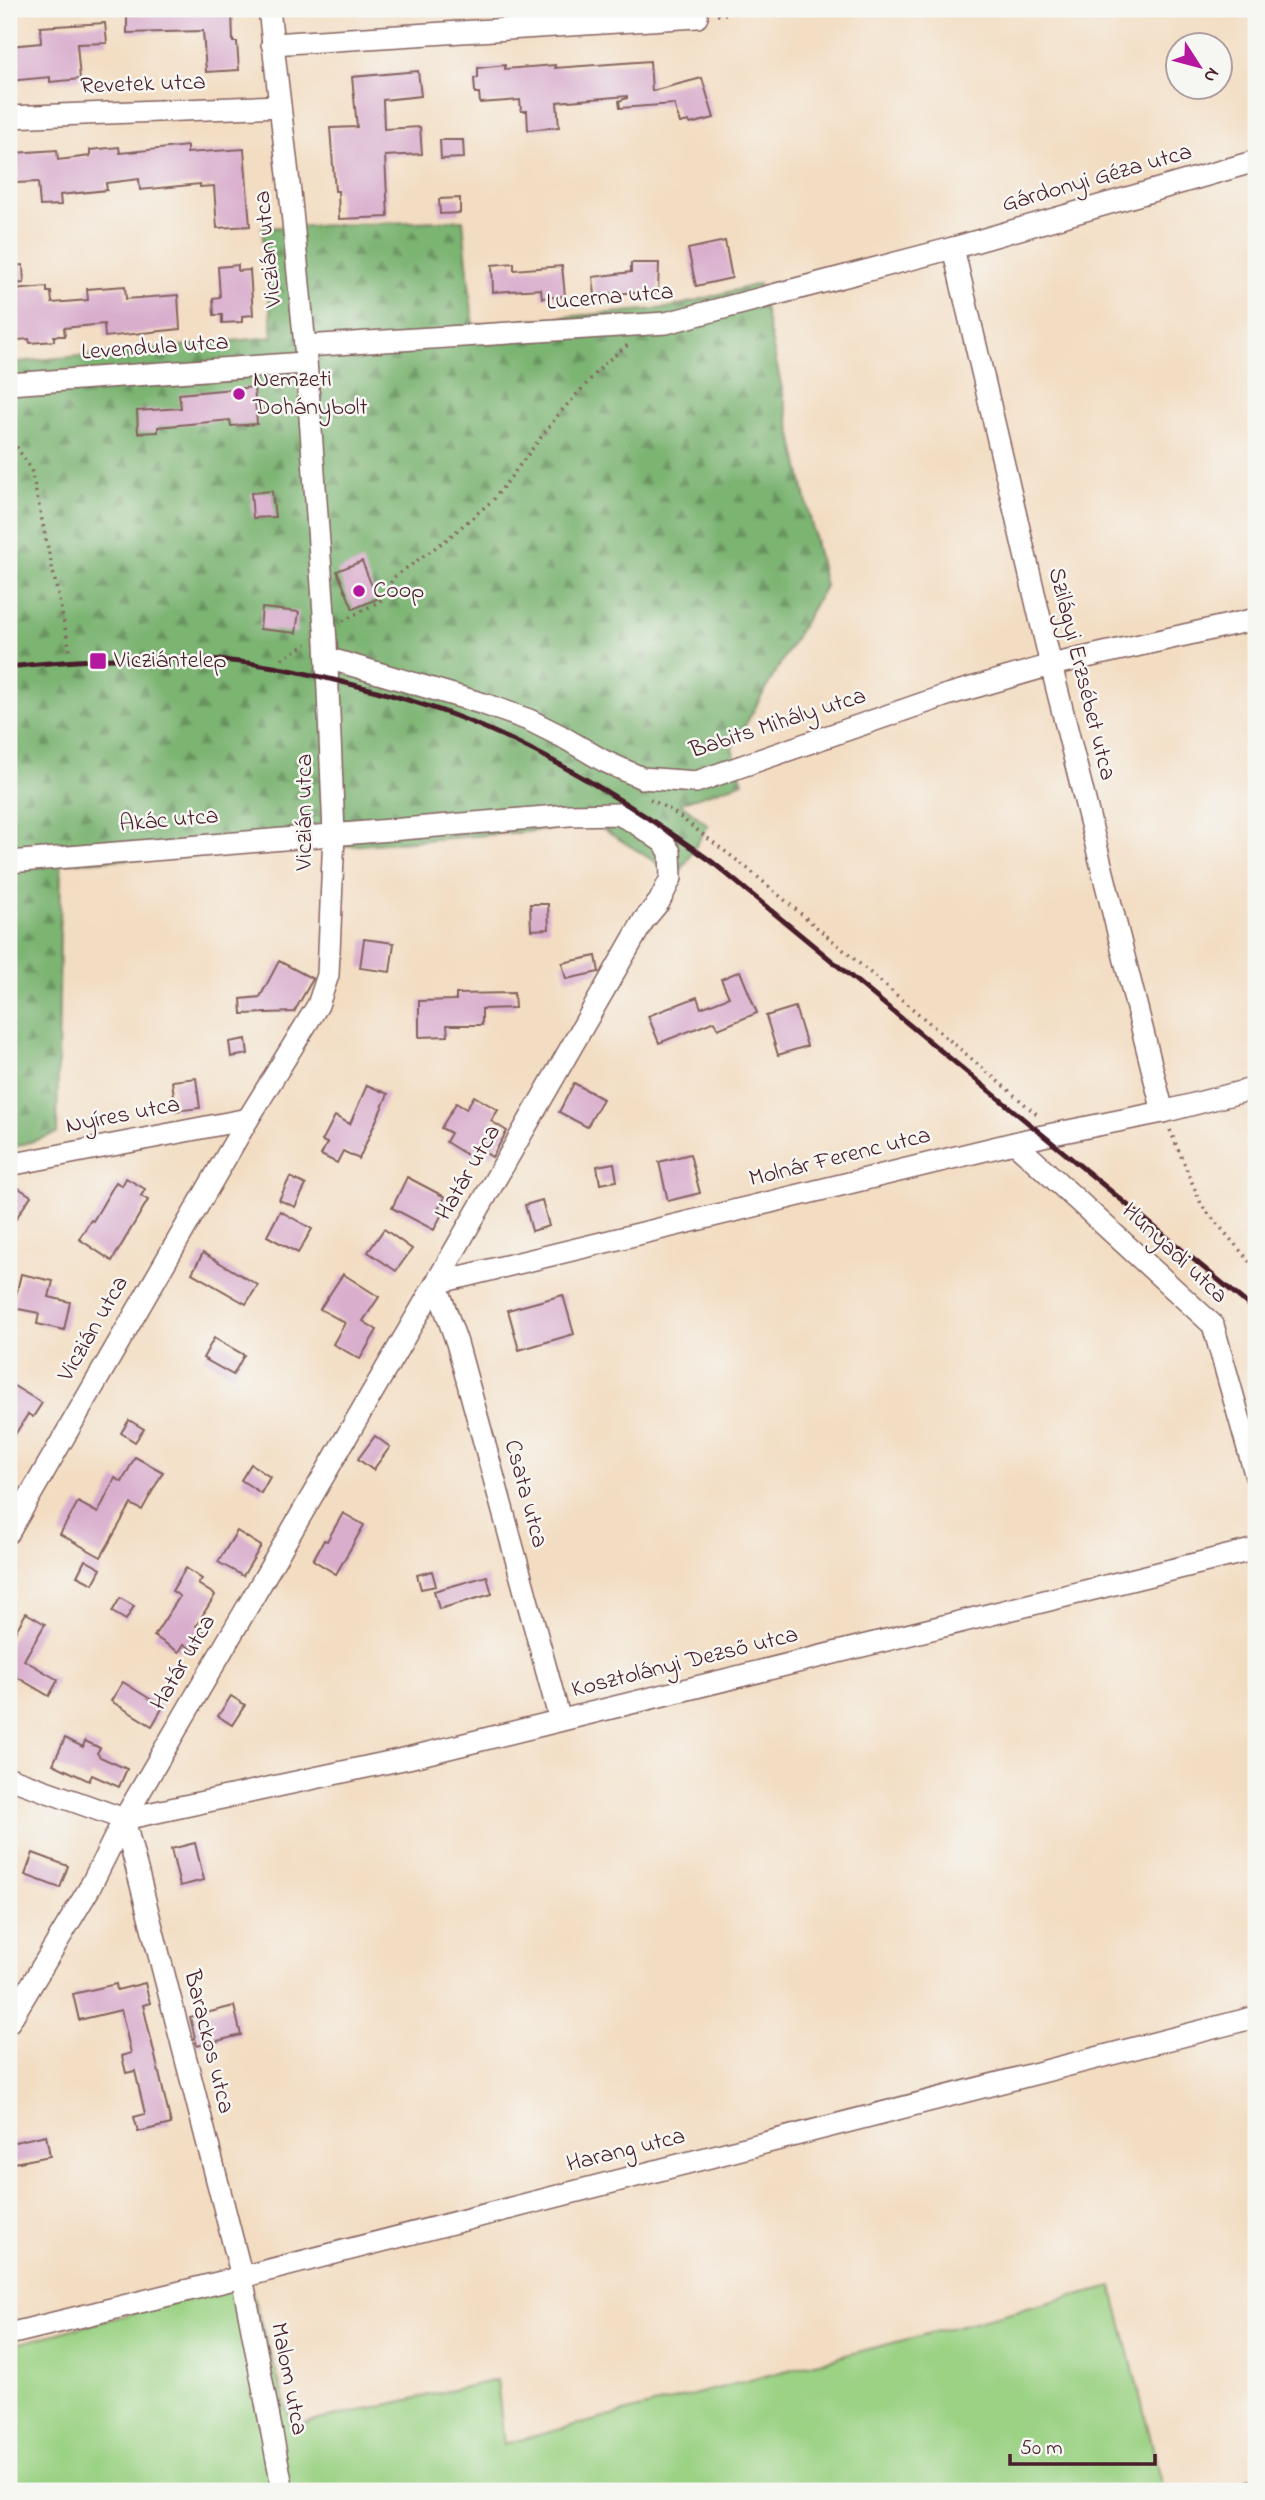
<svg xmlns="http://www.w3.org/2000/svg" width="1265" height="2500" font-family="'Indie Flower',sans-serif">
<style>
.green{fill:#9bd284;stroke:#727858;stroke-width:2}
.forest{fill:url(#forest-firs);stroke:#636a4e;stroke-width:2}
.building{fill:#d9aecd}
.lines{fill:none;stroke-linecap:round;stroke-linejoin:round}
.minor-casing{stroke:#856260;stroke-width:24}
.path{stroke:#856260;stroke-width:3.5;stroke-dasharray:2 5;stroke-linecap:butt}
.minor{stroke:#fff;stroke-width:21}
.rail{stroke:#4a1f2b;stroke-width:5}
.poi-dot{fill:#b5179e;stroke:#f6f6f2;stroke-width:2.5}
.labels{text-anchor:middle;dominant-baseline:central;stroke-width:5;stroke-linejoin:round;paint-order:stroke}
.street-label{font-size:24px;fill:#4a1f2b;stroke:#f6f6f2}
.poi-label{font-size:24px;fill:#4a1f2b;stroke:#f6f6f2;text-anchor:start}
</style>
<defs>
<pattern id="forest-firs" width="22" height="20" patternUnits="userSpaceOnUse" patternTransform="scale(1.75)"><rect width="22" height="20" fill="#7cb472"/><path d="M5 1l3.5 6h-7zM16 11l3.5 6h-7z" fill="#68925e"/></pattern>
</defs>
<rect width="100%" height="100%" fill="#f6f6f2"/>
<filter id="ink" filterUnits="userSpaceOnUse"><feTurbulence type="fractalNoise" baseFrequency=".0143" numOctaves="2"/><feDisplacementMap in="SourceGraphic" scale="14" xChannelSelector="R" yChannelSelector="G"/><feConvolveMatrix kernelMatrix="1 2 1 2 8 2 1 2 1" color-interpolation-filters="sRGB"/></filter>
<filter id="wash" filterUnits="userSpaceOnUse"><feTurbulence type="fractalNoise" baseFrequency=".00686" numOctaves="4" result="noise"/><feDisplacementMap in="SourceGraphic" scale="28" xChannelSelector="R" yChannelSelector="G"/><feGaussianBlur stdDeviation="1.57" result="paint"/><feColorMatrix in="noise" values="0 0 0 0 0 0 0 0 0 0 0 0 0 0 0 0 0 1.4 0 .05"/><feComposite in="paint" operator="in"/></filter>
<g filter="url(#wash)">
<rect width="100%" height="100%" fill="#f3ddc2"/>
<path class="green" d="M249,2283L292,2426L497,2380L504,2444L1112,2286L1164,2491H9V2346Z"/>
<path class="forest" d="M463,220L473,325L668,308L759,284L825,586L732,748L743,782L680,803L708,825L678,876L598,826L311,849L61,863L57,1133L9,1149V363L273,337L262,228Z"/>
<g id="blocks">
<g class="building">
<path d="M127,9H232L233,42H237L239,70L206,72L203,31L127,33Z"/>
<path d="M105,23L107,43L77,44L80,79L50,82V77L9,81V46L41,43L40,27Z"/>
<path d="M650,61L652,91L702,78L714,118L690,124L689,121L680,123L674,104L620,108L619,101L627,98V96L557,102L559,127L528,130L527,111H521L520,100L480,103L479,93H475L474,78H478V68L505,65V69L555,65V68Z"/>
<path d="M418,71L421,96L383,100L384,129L420,127L422,154L385,156L388,217L339,219L338,191H335L330,128L357,127L352,77Z"/>
<path d="M440,140H463L464,158L441,159Z"/>
<path d="M187,146V153L244,149L250,226L217,228L214,186L200,187V184L140,190L139,179L106,183L107,190L60,195L61,205L40,206L38,182L16,183L14,153L57,150L58,160L90,156V150L119,147L120,153Z"/>
<path d="M460,198V213L440,214L439,199Z"/>
<path d="M725,241L732,278L696,286L688,249Z"/>
<path d="M514,263V270L562,266L565,296L542,298L541,289L493,292L492,265Z"/>
<path d="M631,263H659L658,293H617L595,295L593,277L631,272Z"/>
<path d="M23,265L24,283L9,284V266Z"/>
<path d="M238,265V271L250,270L253,315L242,316V322L222,323V315H214L213,298L220,297L218,267Z"/>
<path d="M125,286L126,299L178,295L180,329L105,337L104,324L64,328L65,336H54V341L30,343L29,339L18,340L13,290L47,287V292H51L52,303L88,300L87,289Z"/>
<path d="M254,387L257,424L231,426L230,420L158,427V432L138,433L137,411L181,408L179,394Z"/>
<path d="M272,491L275,517L253,518L251,493Z"/>
<path d="M362,561L377,599L353,609L337,571Z"/>
<path d="M262,608L299,612L296,633L260,629Z"/>
<path d="M530,904H548L549,929L531,930Z"/>
<path d="M364,939L394,943L390,972L360,968Z"/>
<path d="M596,956L599,972L566,979L562,963Z"/>
<path d="M279,961L313,979L294,1012L242,1014L241,999L260,997Z"/>
<path d="M740,971L757,1013L718,1029L715,1021L659,1043L648,1016L697,997L701,1008L729,997L721,979Z"/>
<path d="M514,993L515,1008L482,1009V1025H447L448,1036L419,1037V1001L456,1000V994Z"/>
<path d="M795,1007L807,1046L778,1055L766,1016Z"/>
<path d="M246,1039L248,1054L231,1057L229,1042Z"/>
<path d="M196,1078L200,1108L176,1111L172,1081Z"/>
<path d="M574,1083L603,1099L587,1127L559,1112Z"/>
<path d="M367,1085L388,1094L359,1159L343,1151L337,1163L321,1155L327,1143L322,1141L335,1116L350,1124Z"/>
<path d="M474,1096L498,1110L491,1121L507,1131L492,1157L478,1148L472,1158L446,1142L451,1133L441,1128L456,1103L466,1109Z"/>
<path d="M690,1154L700,1193L668,1201L659,1162Z"/>
<path d="M614,1163L617,1181L600,1184L597,1166Z"/>
<path d="M290,1177L306,1185L295,1207L279,1200Z"/>
<path d="M407,1177L445,1197L437,1211L442,1214L434,1230L392,1208Z"/>
<path d="M126,1178L145,1189L141,1196L148,1200L112,1261L79,1239L91,1220L93,1221L116,1182L122,1186Z"/>
<path d="M9,1182L31,1196L9,1229Z"/>
<path d="M542,1200L549,1226L532,1231L525,1205Z"/>
<path d="M280,1211L312,1229L298,1253L267,1236Z"/>
<path d="M384,1229L412,1249L396,1271L368,1252Z"/>
<path d="M203,1253L258,1285L246,1304L192,1273Z"/>
<path d="M21,1274L53,1281L49,1297L70,1302L64,1330L37,1324L39,1313L13,1308Z"/>
<path d="M343,1274L379,1297L363,1321L377,1330L360,1359L333,1344L345,1323L320,1309Z"/>
<path d="M563,1295L574,1334L519,1350L508,1310Z"/>
<path d="M214,1338L244,1355L233,1375L203,1358Z"/>
<path d="M9,1383L42,1403L33,1417L28,1414L9,1444Z"/>
<path d="M129,1420L144,1429L135,1442L121,1433Z"/>
<path d="M375,1436L390,1447L373,1470L358,1459Z"/>
<path d="M135,1457L163,1472L142,1510L131,1504L101,1557L60,1534L78,1502L98,1513L115,1478L122,1482Z"/>
<path d="M251,1464L270,1477L261,1493L241,1480Z"/>
<path d="M343,1513L364,1525L336,1574L313,1560L324,1540L327,1541Z"/>
<path d="M237,1531L261,1546L243,1576L218,1562Z"/>
<path d="M85,1560L101,1569L93,1584L77,1576Z"/>
<path d="M186,1568L202,1579L198,1584L215,1595L196,1626L206,1632L194,1651L184,1644L179,1652L154,1636L180,1596L172,1591Z"/>
<path d="M432,1571L436,1586L421,1589L417,1575Z"/>
<path d="M487,1576L492,1594L439,1609L434,1591Z"/>
<path d="M120,1598L134,1606L126,1620L112,1612Z"/>
<path d="M26,1613L45,1624L24,1660L58,1680L49,1696L15,1676L9,1686V1643Z"/>
<path d="M123,1682L163,1707L152,1726L111,1701Z"/>
<path d="M231,1696L245,1705L232,1725L218,1716Z"/>
<path d="M65,1738L83,1747L85,1741L100,1748L97,1753L100,1757L127,1769L119,1787L92,1775L89,1781L53,1764Z"/>
<path d="M195,1843L204,1880L180,1886L171,1849Z"/>
<path d="M33,1853L68,1866L60,1888L25,1875Z"/>
<path d="M145,1983L150,2003L143,2005L171,2124L138,2132L134,2117L145,2114L135,2071L126,2073L122,2056L131,2053L121,2010L79,2020L73,1994L116,1984L117,1990Z"/>
<path d="M234,2006L241,2035L197,2046L190,2017Z"/>
<path d="M46,2135L50,2156L14,2163L10,2143Z"/>
</g>
</g>
</g>
<g filter="url(#ink)">
<use href="#blocks" fill-opacity="0" stroke="#856260" stroke-width="2"/>
<g class="lines">
<g class="minor-casing">
<g id="minor">
<path d="M272,44L697,17"/>
<path d="M9,117L280,106"/>
<path d="M953,248L1051,665L1163,1112"/>
<path d="M305,346L666,323L953,248L1256,161"/>
<path d="M9,384L304,363"/>
<path d="M327,658L484,704L529,720L561,736L604,761L642,778L696,782L947,695L1051,665L1256,619"/>
<path d="M9,862L569,815L618,814L634,822L663,842L670,852L671,878L659,902L644,920L436,1283L124,1819L89,1889L9,2022"/>
<path d="M1015,1143L1213,1325L1256,1477"/>
<path d="M9,1165L248,1119"/>
<path d="M9,1532L248,1119L318,1005L328,975L334,834L326,642L305,346L291,201L269,9"/>
<path d="M560,1720L457,1343L436,1283L1043,1136L1163,1112L1256,1088"/>
<path d="M9,1778L124,1819"/>
<path d="M124,1819L408,1758L1256,1549"/>
<path d="M124,1819L242,2277L283,2491"/>
<path d="M9,2334L242,2277L1256,2017"/>
<path d="M1251,2491L1256,2490"/>
</g>
</g>
<g class="path">
<path d="M717,15L757,9"/>
<path d="M9,435L31,469L70,651"/>
<path d="M343,621L380,601L394,577L446,540L494,499L558,415L606,362L628,345"/>
<path d="M282,659L307,644"/>
<path d="M650,799L672,811L747,868L1040,1117"/>
<path d="M1170,1130L1202,1206L1256,1269"/>
</g>
<use href="#minor" class="minor"/>
<path class="rail" d="M9,667C74,660 139,656 205,659C253,661 300,671 346,683C382,692 418,702 453,715C546,750 630,804 711,861L1256,1311"/>
</g>
</g>
<g class="poi-dot">
<circle cx="239" cy="394" r="7"/>
<circle cx="359" cy="591" r="7"/>
<rect x="89" y="652" width="18" height="18" rx="3.5"/>
</g>
<g class="labels">
<g class="street-label">
<text transform="translate(143 85) rotate(-2)">Revetek utca</text>
<text transform="translate(1097 179) rotate(-16)">Gárdonyi Géza utca</text>
<text transform="translate(269 249) rotate(-96)">Viczián utca</text>
<text transform="translate(610 298) rotate(-5)">Lucerna utca</text>
<text transform="translate(155 348) rotate(-4)">Levendula utca</text>
<text transform="translate(1081 674) rotate(76)">Szilágyi Erzsébet utca</text>
<text transform="translate(778 724) rotate(-18)">Babits Mihály utca</text>
<text transform="translate(305 812) rotate(-90)">Viczián utca</text>
<text transform="translate(169 821) rotate(-5)">Akác utca</text>
<text transform="translate(123 1116) rotate(-11)">Nyíres utca</text>
<text transform="translate(840 1158) rotate(-14)">Molnár Ferenc utca</text>
<text transform="translate(469 1173) rotate(-60)">Határ utca</text>
<text transform="translate(1174 1254) rotate(43)">Hunyadi utca</text>
<text transform="translate(94 1329) rotate(-60)">Viczián utca</text>
<text transform="translate(525 1494) rotate(75)">Csata utca</text>
<text transform="translate(184 1663) rotate(-60)">Határ utca</text>
<text transform="translate(685 1663) rotate(-14)">Kosztolányi Dezső utca</text>
<text transform="translate(208 2042) rotate(76)">Barackos utca</text>
<text transform="translate(626 2151) rotate(-14)">Harang utca</text>
<text transform="translate(288 2379) rotate(79)">Malom utca</text>
</g>
<g class="poi-label">
<text x="253" y="380">Nemzeti<tspan x="253" dy="28">Dohánybolt</tspan></text>
<text x="373" y="591">Coop</text>
<text x="114" y="661">Vicziántelep</text>
</g>
</g>
<rect width="1265" height="2500" fill="none" stroke="#f6f6f2" stroke-width="35"/>
<g transform="translate(1199 66) rotate(126)"><circle r="33" fill="#f6f6f2" stroke="#b1a0a2" stroke-width="2"/>
<path d="M0-5L12 26L0 18L-12 26Z" fill="#b5179e"/>
<text y="-10" font-size="19" font-weight="bold" text-anchor="middle" fill="#4a1f2b">N</text>
</g>
<path d="M1010 2454v10h145v-10" fill="none" stroke="#4a1f2b" stroke-width="3.5"/>
<text x="1020" y="2454" font-size="21" fill="#4a1f2b" stroke="#f6f6f2" stroke-width="5" paint-order="stroke">50 m</text>
</svg>
